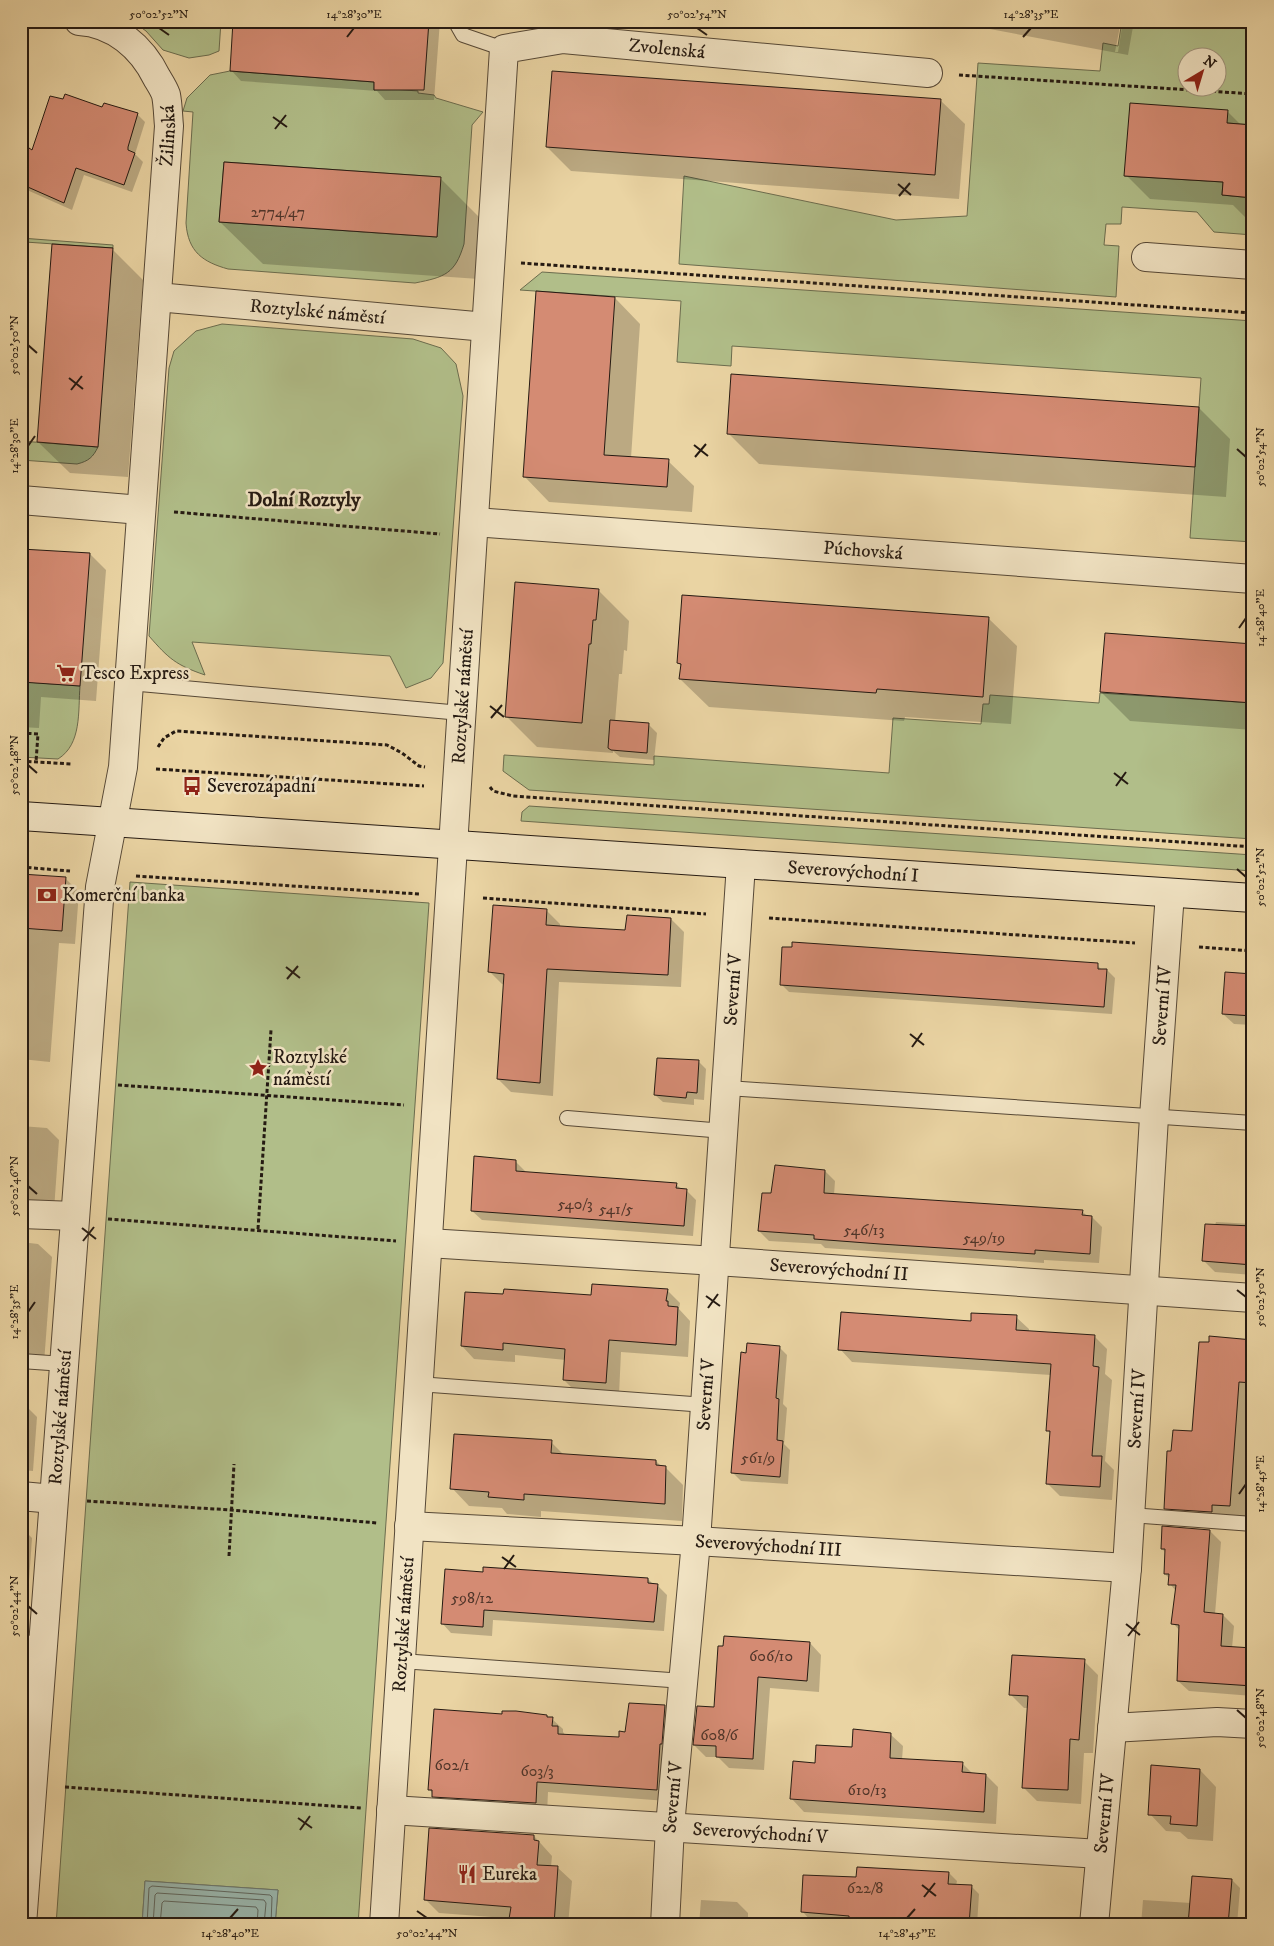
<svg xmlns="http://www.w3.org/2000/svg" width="1274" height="1946" font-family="'IM FELL DW Pica',serif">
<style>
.green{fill:#b1be89;stroke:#6b6c4e;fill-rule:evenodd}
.water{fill:#9ab7ae;stroke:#6b7870}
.shadow{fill:#0003}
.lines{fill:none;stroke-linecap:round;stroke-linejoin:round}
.shore{stroke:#606860;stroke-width:1}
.building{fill:#d48b73;stroke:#251a12}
.lane-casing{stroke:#564836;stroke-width:16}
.street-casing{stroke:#564836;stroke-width:30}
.secondary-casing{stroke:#251a12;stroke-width:30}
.path{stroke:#251a12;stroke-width:3;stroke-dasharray:4 2.5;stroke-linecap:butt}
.lane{stroke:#f1e3c3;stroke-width:14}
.street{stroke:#f1e3c3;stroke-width:28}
.secondary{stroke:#f1e3c3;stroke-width:28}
.ticks{fill:none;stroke:#251a12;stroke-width:2}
.labels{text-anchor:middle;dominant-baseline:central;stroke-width:5;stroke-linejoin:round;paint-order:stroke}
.number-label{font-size:16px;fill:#51362a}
.street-label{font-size:19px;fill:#251a12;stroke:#f1e3c3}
.poi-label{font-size:19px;fill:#251a12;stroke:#f1e3c3;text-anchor:start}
.neighbourhood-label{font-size:20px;font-weight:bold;fill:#251a12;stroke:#f1e3c3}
.neatline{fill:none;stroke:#251a12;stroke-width:2}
.ticks-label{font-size:12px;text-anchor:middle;fill:#251a12}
</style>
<rect width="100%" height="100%" fill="#ead4a3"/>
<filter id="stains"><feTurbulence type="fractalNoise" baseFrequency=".004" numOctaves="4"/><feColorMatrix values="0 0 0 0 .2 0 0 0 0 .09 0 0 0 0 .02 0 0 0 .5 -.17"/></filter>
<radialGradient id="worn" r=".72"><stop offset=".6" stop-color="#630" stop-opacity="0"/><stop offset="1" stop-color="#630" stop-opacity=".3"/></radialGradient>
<g class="green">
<path d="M132,21H221L219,51L209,55L189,58L163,50L146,31Z"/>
<path d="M1122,21H1253V125L1227,123L1125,176L1223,182L1222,195L1253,198V235L1214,232L1197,212L1122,207L1121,224H1106L1104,245L1119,246L1116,297L679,264L684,176L896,220L967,216L978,63L1100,71L1103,43L1118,46ZM1186,58H1216V88H1186Z"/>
<path d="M230,71L374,82V90L379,88L418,91V93L434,95L436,98L483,112L472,125L464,244C455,274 445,277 415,283L228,269C203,262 188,252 186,223L193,112L183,111L187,98L210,75ZM224,162L440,177L437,237L219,222Z"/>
<path d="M21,238L113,245V248L25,242L21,293Z"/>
<path d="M542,272L1253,321V542L1190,538L1201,378L732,346L731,366L677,362L681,301L520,290Z"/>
<path d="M222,324L413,339L441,348L456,364L463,396L443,663L431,678L406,688L390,656L192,642L205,675C176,665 169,659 149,636L169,368L174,351L196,331Z"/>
<path d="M21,441L98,447C93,457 89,461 77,464L21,460Z"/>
<path d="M26,682L80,686C78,711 82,744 58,759L21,757V713L24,712Z"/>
<path d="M1100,693L1253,703V839L529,790L503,771L504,755L654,765V756L889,773L893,718L981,724L983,704H989L990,695L1099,703Z"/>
<path d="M529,806L1253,855V871L521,821L522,812Z"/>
<path d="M130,882L429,903L358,1925H275L278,1890L145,1881L142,1925H56Z"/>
</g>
<path class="water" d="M145,1881L278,1890L275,1925H142Z"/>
<g class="shadow">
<path d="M234,21H440L434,100H385L377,91L241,81L231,70Z"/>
<path d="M587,21H679L678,27Z"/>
<path d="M736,21H776V27L739,24Z"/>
<path d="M947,21H1121L1115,52H1118L1123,21H1134L1128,55Z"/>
<path d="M940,100L965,124L959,199L571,171L547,147Z"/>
<path d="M64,101L137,114L145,122L135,154L143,162L132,192L84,175L72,210L27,190L21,185V175L33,151Z"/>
<path d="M1227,111L1241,125L1253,126V219H1247L1233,205L1150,199L1126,175Z"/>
<path d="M440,178L483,221L479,279L263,264L220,222Z"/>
<path d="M112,249L143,280L128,477L70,473L38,442Z"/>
<path d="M615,298L640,324L631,458L668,461L694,486L692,512L549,502L524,476Z"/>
<path d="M1199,408L1230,439L1226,497L759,464L728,433Z"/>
<path d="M21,550L90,554L106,570L96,701L41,697L39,728L21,727Z"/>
<path d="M598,590L629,621L627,651L624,650L622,674H619L615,722L649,725L657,733L654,760L620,757L613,751V753L537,747L506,716Z"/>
<path d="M988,618L1017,646L1011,724L905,717L904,721L709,707L680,679L682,666L678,663Z"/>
<path d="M1253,645V730L1130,721L1101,692Z"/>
<path d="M21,875L65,878L79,892L75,944L59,943L50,1062L21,1059Z"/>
<path d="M547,911L560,924V927L626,931L671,919L684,932L681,987L559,982L553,1096L511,1092L498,1079L505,985L502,984L489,971Z"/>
<path d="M1097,965L1102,970H1107L1115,978L1112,1014L789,992L781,984Z"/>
<path d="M1253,975V1025L1234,1024L1223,1014Z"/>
<path d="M698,1061L706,1069L704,1100L694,1099V1105L663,1102L655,1095Z"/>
<path d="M21,1126L47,1128L59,1140L54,1210L29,1208L21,1200Z"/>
<path d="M515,1161L525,1171V1173L676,1184L682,1190H686L696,1200L693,1236L482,1220L472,1211Z"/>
<path d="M825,1171L835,1181L834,1195L1082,1211L1088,1217H1092L1102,1227L1099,1263L1044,1260V1263L825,1248L821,1244L769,1241L759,1231L772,1195Z"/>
<path d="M1216,1222L1253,1224V1275L1215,1272L1204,1261Z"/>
<path d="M21,1242L38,1244L52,1257L44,1363L21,1361Z"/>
<path d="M667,1290L680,1303L679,1309L690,1321L688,1357L621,1352L619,1395L576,1392L564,1380L566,1360L515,1355V1362L474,1359L462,1346L505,1296H592Z"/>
<path d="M1016,1317L1029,1329V1332L1094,1336L1107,1349L1105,1374L1112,1380L1105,1461L1114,1470L1112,1500L1060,1496L1047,1483L1051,1434L1047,1430L1051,1375L852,1362L840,1349L972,1322Z"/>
<path d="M1253,1341V1407L1245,1520L1180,1523L1165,1508L1172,1452L1193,1432Z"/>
<path d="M779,1347L787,1355L783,1404L787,1408L784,1444L790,1450L788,1484L741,1481L733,1473Z"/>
<path d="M21,1407H27L37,1417L33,1471L21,1470Z"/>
<path d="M551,1442L565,1456L656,1461L662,1467H665L683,1485L682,1521L541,1511V1517L507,1514L502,1508L469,1506L452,1488Z"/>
<path d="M21,1527L32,1538L27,1610H21Z"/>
<path d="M1164,1527L1210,1531L1221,1542L1215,1614L1223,1615L1234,1626L1232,1648L1253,1650V1696L1189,1691L1178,1681L1180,1631L1173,1623L1176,1591L1170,1584V1579L1165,1574L1166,1553L1162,1549Z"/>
<path d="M484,1573L648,1579L654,1585H657L667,1595L664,1631L493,1620L492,1636L451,1633L442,1623Z"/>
<path d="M810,1643L821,1655L819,1692L770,1688L764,1770L729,1768L718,1757H706L694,1745L715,1708L719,1647Z"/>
<path d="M1084,1661L1098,1675L1093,1753H1084L1081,1804L1037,1801L1023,1787L1028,1708H1024L1010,1694Z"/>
<path d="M665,1706L676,1717L667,1801L548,1792L547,1814L444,1807L433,1796V1794L429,1789L503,1715L547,1716L552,1719L563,1729V1732L566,1736L620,1738Z"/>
<path d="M890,1734L903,1746L902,1760L962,1763L973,1774L986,1775L998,1787L996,1824L804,1812L792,1799L816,1764Z"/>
<path d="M1200,1770L1216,1787L1213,1841L1188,1839L1180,1832L1166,1831L1150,1814Z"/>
<path d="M534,1836L552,1856L551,1867L558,1868L572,1881L568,1925H505V1918L439,1913L425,1899Z"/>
<path d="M949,1873L957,1881L956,1886H971L979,1894L977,1925H850V1922L810,1920L803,1912Z"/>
<path d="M1232,1880L1240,1888L1237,1925H1141L1143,1900L1191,1903Z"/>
<path d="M701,1900L737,1902L748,1913V1919L752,1925H699Z"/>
<path d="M1013,1922L1049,1925H1013Z"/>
</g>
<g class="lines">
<g class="shore">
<path d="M147,1925L149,1888L152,1886L270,1895L272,1897L271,1925"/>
<path d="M153,1925L155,1895L157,1893L264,1900L266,1903L264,1925"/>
<path d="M160,1925L162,1903L164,1901L256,1907L258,1910L257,1925"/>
</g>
</g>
<g class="building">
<path d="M233,21H429L424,90H374V82L230,71Z"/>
<path d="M552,71L941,99L935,175L546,147Z"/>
<path d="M65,94L102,107L104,103L138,113L128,147V150L135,153L124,185L76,168L64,203L21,184V172L29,148L32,150L50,96L63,99Z"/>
<path d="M1130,103L1228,110L1227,123L1253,125V198L1222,195L1223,182L1124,176Z"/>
<path d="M224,162L441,177L437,237L219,222Z"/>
<path d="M52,244L113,248L98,447L37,442Z"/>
<path d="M536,291L615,297L604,455L669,459L667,487L523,477Z"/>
<path d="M731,374L1199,407L1195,467L727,434Z"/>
<path d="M21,549L90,553L80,686L21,682Z"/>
<path d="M515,582L599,589L596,620H593L591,644H589L582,723L505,717Z"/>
<path d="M682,595L989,617L983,697L877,689L876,693L679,679L681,664L677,663Z"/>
<path d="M1105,633L1253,644V703L1100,692Z"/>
<path d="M610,720L649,723L647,753L611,750L608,748Z"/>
<path d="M21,874L66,877L62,931L21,928Z"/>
<path d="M493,905L547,909L546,925L575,927L625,930L627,915L671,918L668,975L547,969L540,1083L497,1079L504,974L488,972Z"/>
<path d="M792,942L1098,963V969H1107L1104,1007L780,985L782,947H792Z"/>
<path d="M1225,972L1253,974V1016L1222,1014Z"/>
<path d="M657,1058L699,1060L697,1093L687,1092L686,1098L654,1095Z"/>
<path d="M474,1156L516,1160V1171L677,1183L676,1188L687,1189L684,1226L471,1211Z"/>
<path d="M775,1165L825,1170L824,1193L1083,1210L1082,1215L1092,1216L1090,1254L1035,1250V1254L880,1244L814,1239V1235L758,1231L762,1193H771Z"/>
<path d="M1205,1224L1253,1226V1265L1202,1261Z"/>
<path d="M592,1284L668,1289L666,1301H668V1306L678,1307L676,1345L609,1340L606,1383L563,1380L565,1349L503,1343V1350L461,1346L465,1292L503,1294L504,1289L591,1295Z"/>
<path d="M841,1312L971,1321V1313L1017,1315L1016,1330L1095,1335L1093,1366L1099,1367L1092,1456H1102L1100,1487L1046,1484L1050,1431H1046L1051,1364L838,1350Z"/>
<path d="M1209,1336L1253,1340V1383L1239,1382L1230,1506L1212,1505V1512L1164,1509L1167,1451H1171L1173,1430L1192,1431L1199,1342H1209Z"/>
<path d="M747,1343L780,1346L776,1398L779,1399L777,1440L783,1441L780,1477L731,1473L741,1352L746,1353Z"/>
<path d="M454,1434L552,1440L551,1453L656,1460V1465L666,1466L665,1504L524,1494V1500L488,1497L489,1492L450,1489Z"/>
<path d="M1162,1526L1210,1530L1204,1612L1223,1614L1221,1646L1253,1648V1686L1177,1681L1179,1625L1171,1624L1176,1585H1168L1169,1574H1164L1165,1549H1161Z"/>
<path d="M483,1567L648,1578V1583L658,1584L654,1622L484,1610L483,1627L441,1624L445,1569L483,1572Z"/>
<path d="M724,1636L810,1642L807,1681L758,1677L753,1759L716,1757V1746L693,1745L697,1706L714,1707L718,1646H723Z"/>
<path d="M1012,1655L1085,1659L1079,1740L1070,1739L1068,1790L1022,1788L1028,1696L1009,1695Z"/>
<path d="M629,1703L665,1705L662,1744H660L657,1790L537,1782L536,1803L432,1797V1790H428L434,1709L502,1714V1711H516L547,1715V1717H553L552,1726H558V1734L619,1737V1731L625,1732Z"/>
<path d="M853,1729L891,1733L890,1758L963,1762L962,1772L986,1774L984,1812L790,1799L793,1761L815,1763L816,1745L852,1747Z"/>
<path d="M1151,1765L1200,1769L1197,1826L1170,1824L1171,1816L1148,1815Z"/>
<path d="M429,1828L534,1835V1840L539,1841L537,1865L558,1866L554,1925H508L511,1907L424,1900Z"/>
<path d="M857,1867L949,1872L948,1884L972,1885L969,1925L879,1918V1925H849V1916L801,1912L803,1875L856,1877Z"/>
<path d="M1192,1876L1232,1879L1228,1925H1188Z"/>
</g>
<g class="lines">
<g class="lane-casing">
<g id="lane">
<path d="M455,21L463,35L504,49"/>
<path d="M129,683L461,713"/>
<path d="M727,1088L1253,1123"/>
<path d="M567,1118L724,1131"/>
<path d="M21,1361L64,1364"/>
<path d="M418,1384L706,1405"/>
<path d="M1130,1515L1253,1524"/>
<path d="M21,1642L42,1644"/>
<path d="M401,1661L684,1681"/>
</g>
</g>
<g class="street-casing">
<g id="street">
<path d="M1146,257L1253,265"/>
<path id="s1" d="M157,297L486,327"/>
<path d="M21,500L141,510"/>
<path id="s2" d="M474,522L1253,579"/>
<path d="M21,1214L75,1216"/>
<path id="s3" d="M428,1243L716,1261L1253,1298"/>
<path d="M21,1496L53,1499"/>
<path id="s4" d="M409,1526L696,1541L1127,1568"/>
<path d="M1112,1728L1217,1722L1253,1724"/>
<path id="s5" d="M391,1810L1100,1854"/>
<path id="s6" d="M22,1925L100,887L123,767L169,126C168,116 168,105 166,95C164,89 160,83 157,78C142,47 114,23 79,21"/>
<path id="s7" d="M384,1925L504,49L563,39L928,73"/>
<path id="s8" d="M665,1925L670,1826L696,1541L741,864"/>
<path id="s9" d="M1094,1925L1127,1568L1154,1117L1170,893"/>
</g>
</g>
<g class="secondary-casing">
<g id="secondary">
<path id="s10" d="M21,816L1253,898"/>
</g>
</g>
<g class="path">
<path d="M959,75L1253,94"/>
<path d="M521,263L1253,313"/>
<path d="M174,512L440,534"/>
<path d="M21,733L38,734L36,762"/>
<path d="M158,747L164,738L176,731L387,745L402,753L419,766L425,767"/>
<path d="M21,761L71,764"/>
<path d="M156,769L424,786"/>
<path d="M490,787L493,791L513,796L1253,847"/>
<path d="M21,867L70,871"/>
<path d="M136,876L419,894"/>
<path d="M483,898L706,914"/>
<path d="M769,918L1135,943"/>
<path d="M1199,947L1253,951"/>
<path d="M118,1085L404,1105"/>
<path d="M108,1219L396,1241"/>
<path d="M258,1229L271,1030"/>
<path d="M87,1501L231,1510L377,1523"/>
<path d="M229,1556L234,1464"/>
<path d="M65,1787L361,1808"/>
</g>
<use href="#lane" class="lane"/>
<use href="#street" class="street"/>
<use href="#secondary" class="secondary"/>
</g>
<path class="ticks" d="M159,28L169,35M697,28L707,35M347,37L354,28M1023,37L1031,28M273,117L287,127M275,129L286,115M898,184L911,195M899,196L910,183M28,345L37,353M69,378L83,389M71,390L82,376M694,445L708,456M28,446L35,436M1237,449L1246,457M695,457L706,444M1239,628L1246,618M490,706L504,717M491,718L502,705M28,765L37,773M1114,773L1128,784M1116,786L1126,772M1237,869L1246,877M286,967L300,978M287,979L298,966M910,1034L924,1045M912,1047L922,1033M28,1186L37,1194M82,1228L96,1239M83,1241L94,1227M1237,1290L1246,1297M706,1296L720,1306M708,1308L718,1294M28,1312L35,1302M1239,1494L1246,1484M502,1557L516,1567M504,1569L514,1555M28,1606L37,1614M1126,1624L1140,1635M1128,1636L1139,1622M1237,1710L1246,1718M298,1818L312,1828M300,1830L310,1816M922,1885L936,1896M924,1897L935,1883M417,1911L427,1918M230,1918L238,1909M907,1918L915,1909"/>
<defs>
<g id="supermarket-bare" transform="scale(1.5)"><path d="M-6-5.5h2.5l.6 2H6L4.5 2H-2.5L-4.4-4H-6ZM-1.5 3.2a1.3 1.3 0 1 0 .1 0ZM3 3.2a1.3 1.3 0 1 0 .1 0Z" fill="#8f2418" stroke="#f1e3c3" stroke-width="2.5" paint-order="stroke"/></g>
<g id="bus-bare" transform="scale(1.5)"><path d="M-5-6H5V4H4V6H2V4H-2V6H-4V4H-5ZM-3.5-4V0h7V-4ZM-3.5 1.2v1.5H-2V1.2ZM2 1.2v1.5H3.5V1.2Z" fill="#8f2418" stroke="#f1e3c3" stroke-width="2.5" paint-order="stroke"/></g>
<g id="bank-bare" transform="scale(1.5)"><path d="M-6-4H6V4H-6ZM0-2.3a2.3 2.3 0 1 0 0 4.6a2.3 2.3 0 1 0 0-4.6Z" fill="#8f2418" stroke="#f1e3c3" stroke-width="2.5" paint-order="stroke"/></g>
<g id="sight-bare" transform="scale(1.5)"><path d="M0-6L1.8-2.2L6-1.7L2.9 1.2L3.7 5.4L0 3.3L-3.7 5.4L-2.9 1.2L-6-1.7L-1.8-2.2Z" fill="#8f2418" stroke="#f1e3c3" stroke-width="2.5" paint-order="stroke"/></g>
<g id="restaurant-bare" transform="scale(1.5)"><path d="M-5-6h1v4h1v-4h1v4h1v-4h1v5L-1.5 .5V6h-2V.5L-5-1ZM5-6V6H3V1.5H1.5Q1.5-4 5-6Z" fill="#8f2418" stroke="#f1e3c3" stroke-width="2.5" paint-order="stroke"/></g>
</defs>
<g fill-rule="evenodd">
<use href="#supermarket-bare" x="66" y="673"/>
<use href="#bus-bare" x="192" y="786"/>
<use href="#bank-bare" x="47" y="895"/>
<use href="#sight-bare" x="258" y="1068"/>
<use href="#restaurant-bare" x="467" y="1874"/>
</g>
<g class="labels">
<g class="number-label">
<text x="278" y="212">2774/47</text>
<text x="575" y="1204">540/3</text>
<text x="616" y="1209">541/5</text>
<text x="864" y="1230">546/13</text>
<text x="984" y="1238">549/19</text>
<text x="758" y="1458">561/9</text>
<text x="472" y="1598">598/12</text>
<text x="771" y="1656">606/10</text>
<text x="719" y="1735">608/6</text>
<text x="452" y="1765">602/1</text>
<text x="537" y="1771">603/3</text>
<text x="867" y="1790">610/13</text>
<text x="865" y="1888">622/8</text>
</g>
<g class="street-label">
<text stroke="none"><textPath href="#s7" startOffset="2044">Zvolenská</textPath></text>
<text stroke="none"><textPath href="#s6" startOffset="1796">Žilinská</textPath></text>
<text stroke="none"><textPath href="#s1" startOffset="161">Roztylské náměstí</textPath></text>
<text stroke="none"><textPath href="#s2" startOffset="390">Púchovská</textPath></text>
<text stroke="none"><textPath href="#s7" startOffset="1231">Roztylské náměstí</textPath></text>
<text stroke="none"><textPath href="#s10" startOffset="834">Severovýchodní I</textPath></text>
<text stroke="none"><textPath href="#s8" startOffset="938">Severní V</textPath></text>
<text stroke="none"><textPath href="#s9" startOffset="922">Severní IV</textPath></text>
<text stroke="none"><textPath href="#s3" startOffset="412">Severovýchodní II</textPath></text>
<text stroke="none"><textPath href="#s8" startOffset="532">Severní V</textPath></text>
<text stroke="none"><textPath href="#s9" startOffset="518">Severní IV</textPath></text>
<text stroke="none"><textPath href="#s6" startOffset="509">Roztylské náměstí</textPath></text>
<text stroke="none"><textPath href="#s4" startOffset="360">Severovýchodní III</textPath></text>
<text stroke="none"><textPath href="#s7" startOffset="301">Roztylské náměstí</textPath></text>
<text stroke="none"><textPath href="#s8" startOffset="128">Severní V</textPath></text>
<text stroke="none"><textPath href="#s9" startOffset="112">Severní IV</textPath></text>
<text stroke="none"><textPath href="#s5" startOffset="370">Severovýchodní V</textPath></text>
</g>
<g class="poi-label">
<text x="81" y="673">Tesco Express</text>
<text x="207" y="786">Severozápadní</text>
<text x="62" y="895">Komerční banka</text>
<text x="273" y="1057">Roztylské<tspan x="273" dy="22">náměstí</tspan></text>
<text x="482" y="1874">Eureka</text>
</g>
<g class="neighbourhood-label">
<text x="304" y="500">Dolní Roztyly</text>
</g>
</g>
<rect width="1274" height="1946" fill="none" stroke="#ead4a3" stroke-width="55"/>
<g transform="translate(1202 72) rotate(38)"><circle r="24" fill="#f1e3c3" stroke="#9f937c"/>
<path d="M0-4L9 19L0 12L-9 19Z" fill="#8f2418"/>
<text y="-8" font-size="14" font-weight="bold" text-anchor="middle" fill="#251a12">N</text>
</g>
<rect x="28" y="28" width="1218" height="1890" class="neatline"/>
<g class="ticks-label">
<text x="159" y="18">50°02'52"N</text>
<text x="354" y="18">14°28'30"E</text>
<text x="697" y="18">50°02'54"N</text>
<text x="1031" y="18">14°28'35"E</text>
<text transform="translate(14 345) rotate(-90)" y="4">50°02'50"N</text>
<text transform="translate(14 446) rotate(-90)" y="4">14°28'30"E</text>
<text transform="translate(1260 457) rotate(-90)" y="4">50°02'54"N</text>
<text transform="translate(1260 618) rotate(-90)" y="4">14°28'40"E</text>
<text transform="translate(14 765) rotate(-90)" y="4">50°02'48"N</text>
<text transform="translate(1260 877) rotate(-90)" y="4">50°02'52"N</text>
<text transform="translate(14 1186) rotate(-90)" y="4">50°02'46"N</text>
<text transform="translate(1260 1297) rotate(-90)" y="4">50°02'50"N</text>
<text transform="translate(14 1312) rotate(-90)" y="4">14°28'35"E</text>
<text transform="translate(1260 1484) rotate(-90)" y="4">14°28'45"E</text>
<text transform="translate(14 1606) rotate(-90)" y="4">50°02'44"N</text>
<text transform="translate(1260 1718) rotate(-90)" y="4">50°02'48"N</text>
<text x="230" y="1937">14°28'40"E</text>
<text x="427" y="1937">50°02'44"N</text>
<text x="907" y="1937">14°28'45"E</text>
</g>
<rect width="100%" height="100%" filter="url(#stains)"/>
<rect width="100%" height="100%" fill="url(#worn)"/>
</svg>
